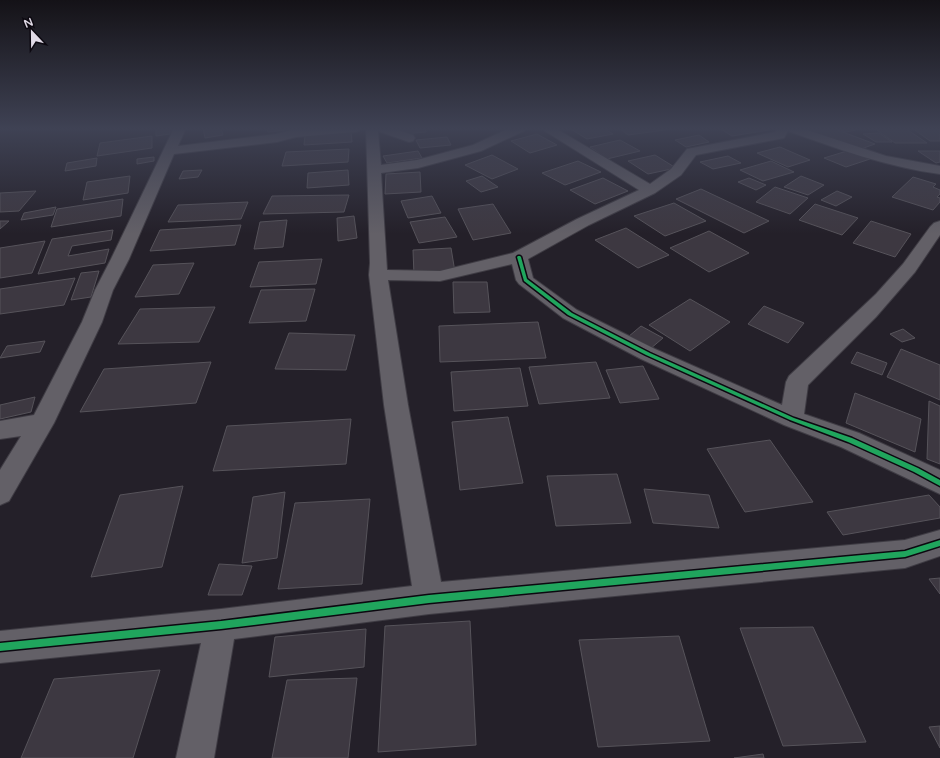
<svg xmlns="http://www.w3.org/2000/svg" width="940" height="758" font-family="'Varela Round',sans-serif">
<style>
.building{fill:#3d3841;stroke:#56535a}
.lines{fill:none;stroke-linecap:round;stroke-linejoin:round}
.minor-casing{stroke:#3f3c44;stroke-width:2}
.minor{fill:#636067;fill-rule:evenodd}
.cycleway-casing{stroke:#0c0810;stroke-width:3}
.cycleway{fill:#20a55d;fill-rule:evenodd}
</style>
<rect width="100%" height="100%" fill="#242029"/>
<g class="building">
<path d="M156,128H170V134L156,136Z"/>
<path d="M203,128H221L223,135L205,138Z"/>
<path d="M267,128H306L268,132Z"/>
<path d="M402,128H425L426,132L403,134Z"/>
<path d="M569,128H603L613,134L587,139Z"/>
<path d="M619,128H671L672,129L628,135Z"/>
<path d="M719,128H765L769,130L732,136Z"/>
<path d="M816,128H832L875,144L855,151L805,131Z"/>
<path d="M836,128H865L846,132Z"/>
<path d="M874,128H905L927,143H895Z"/>
<path d="M912,128H940V141H930Z"/>
<path d="M351,132L352,142L304,145L305,135Z"/>
<path d="M879,133L892,142H876L863,134Z"/>
<path d="M537,134L557,145L530,153L511,141Z"/>
<path d="M699,135L709,142L686,147L675,140Z"/>
<path d="M152,136V148L97,156L100,143Z"/>
<path d="M447,137L451,145L420,148L416,140Z"/>
<path d="M620,140L640,151L607,159L590,147Z"/>
<path d="M780,147L810,160L788,167L757,153Z"/>
<path d="M349,149L348,162L282,166L286,152Z"/>
<path d="M418,151L422,158L387,163L383,156Z"/>
<path d="M847,151L870,159L846,167L824,158Z"/>
<path d="M918,151H940V162L936,163Z"/>
<path d="M492,155L518,169L492,179L465,165Z"/>
<path d="M655,155L676,168L648,174L628,161Z"/>
<path d="M728,156L741,163L713,169L700,162Z"/>
<path d="M154,157V161L137,164V159Z"/>
<path d="M97,158L96,166L65,171L67,163Z"/>
<path d="M578,161L601,172L565,185L542,173Z"/>
<path d="M771,161L794,172L763,181L740,170Z"/>
<path d="M202,170L198,177L179,179L183,171Z"/>
<path d="M348,170L349,185L307,188L308,173Z"/>
<path d="M420,172L421,192L385,194L386,174Z"/>
<path d="M130,176L128,193L83,200L87,182Z"/>
<path d="M482,176L498,187L481,192L466,181Z"/>
<path d="M801,176L824,185L808,195L784,187Z"/>
<path d="M913,177L936,184L933,187L940,190V194L937,197L940,198V202L933,210L892,197Z"/>
<path d="M603,178L628,191L595,204L570,190Z"/>
<path d="M749,178L766,185L756,190L738,182Z"/>
<path d="M775,187L808,198L790,214L756,202Z"/>
<path d="M701,189L769,221L744,233L676,199Z"/>
<path d="M36,191L19,211L0,212V193Z"/>
<path d="M837,191L852,197L836,206L821,200Z"/>
<path d="M349,195L344,212L263,214L272,196Z"/>
<path d="M432,196L441,213L408,218L401,201Z"/>
<path d="M123,199L121,216L51,227L57,209Z"/>
<path d="M248,202L241,219L168,222L178,205Z"/>
<path d="M674,203L706,221L665,236L634,216Z"/>
<path d="M493,204L511,233L473,240L458,209Z"/>
<path d="M815,204L858,218L842,235L799,220Z"/>
<path d="M56,207L53,215L21,220L24,213Z"/>
<path d="M354,216L357,238L338,241L337,218Z"/>
<path d="M445,217L457,237L419,243L410,222Z"/>
<path d="M287,220L283,247L254,249L260,222Z"/>
<path d="M0,221H9L0,229Z"/>
<path d="M871,221L911,234L895,257L853,243Z"/>
<path d="M241,225L235,245L150,251L160,230Z"/>
<path d="M626,228L669,255L638,268L595,240Z"/>
<path d="M113,230L111,240L72,246L68,256L109,249L105,263L38,274L52,239Z"/>
<path d="M709,231L749,253L709,272L670,248Z"/>
<path d="M45,241L32,273L0,278V248Z"/>
<path d="M451,248L455,272L414,275L413,250Z"/>
<path d="M322,259L316,284L250,287L259,262Z"/>
<path d="M194,263L179,294L135,297L153,265Z"/>
<path d="M99,271L91,297L71,300L81,273Z"/>
<path d="M75,278L64,305L0,314V289Z"/>
<path d="M453,282H487L490,312L454,313Z"/>
<path d="M315,289L306,321L249,323L261,290Z"/>
<path d="M690,299L730,322L690,351L649,325Z"/>
<path d="M764,306L804,323L788,343L748,324Z"/>
<path d="M215,307L199,342L118,344L140,309Z"/>
<path d="M538,322L546,358L440,362L439,326Z"/>
<path d="M641,326L663,338L650,349L628,337Z"/>
<path d="M903,329L915,338L902,342L890,334Z"/>
<path d="M289,333L355,335L346,370L275,369Z"/>
<path d="M45,341L40,352L0,358L7,346Z"/>
<path d="M901,349L940,365V400L887,377Z"/>
<path d="M857,352L887,363L882,375L851,363Z"/>
<path d="M211,362L196,403L80,412L104,369Z"/>
<path d="M596,362L610,398L539,404L529,367Z"/>
<path d="M643,366L659,399L620,403L606,370Z"/>
<path d="M520,368L528,406L454,411L451,372Z"/>
<path d="M855,393L921,419L915,452L846,423Z"/>
<path d="M35,397L31,412L0,419V405Z"/>
<path d="M929,401L940,406V464L927,459Z"/>
<path d="M508,417L523,483L460,490L452,422Z"/>
<path d="M351,419L346,464L213,471L227,426Z"/>
<path d="M770,440L813,502L745,512L707,449Z"/>
<path d="M617,474L631,523L556,526L547,476Z"/>
<path d="M183,486L162,567L91,577L120,495Z"/>
<path d="M644,489L709,495L719,528L653,523Z"/>
<path d="M285,492L277,558L242,563L253,497Z"/>
<path d="M929,495L940,507V518L843,535L827,512Z"/>
<path d="M370,499L362,584L278,589L295,503Z"/>
<path d="M219,564L252,566L242,595H208Z"/>
<path d="M940,578V594L929,579Z"/>
<path d="M470,621L476,745L378,752L385,626Z"/>
<path d="M813,627L866,742L783,746L740,628Z"/>
<path d="M366,629L364,667L269,677L275,637Z"/>
<path d="M679,636L710,741L598,747L579,640Z"/>
<path d="M160,670L133,758H21L54,679Z"/>
<path d="M357,678L348,758H272L287,680Z"/>
<path d="M940,726V748L929,727Z"/>
<path d="M763,754L764,758H734Z"/>
</g>
<g class="lines">
<g class="minor-casing">
<g id="minor">
<path d="M174,128H186L178,146L276,134L295,129L361,128L359,131L355,132L296,137L277,142L174,154L129,259L113,290L102,322L54,423L9,501L0,505V470L21,436L0,439V421L34,415L82,322L95,290L111,259Z"/>
<path d="M366,128H392L413,135L415,138L413,141L409,142L378,131L381,165L417,160L473,145L510,128H526L524,131L481,151L418,168L381,173L387,270L440,271L513,253L577,219L639,190L540,128H555L650,184L671,169L687,149L775,132L777,128H801L886,156L940,166V174C887,167 838,149 788,131L784,138L696,155L681,175L655,193L589,225L528,259L533,278L577,310L655,349L782,405L786,382L789,376L876,294L903,264L930,227L934,223L940,221V235L915,272L876,317L808,385L804,414L859,433L940,470V494L841,447L784,425L641,359L563,318L519,284L516,280L512,264L440,281L388,280L408,405L441,582L905,540L940,530V556L905,568L429,614L234,639L214,758H176L201,643L0,663V631L221,609L412,586L384,405L369,275L370,263Z"/>
</g>
</g>
<use href="#minor" class="minor"/>
<g class="cycleway-casing">
<g id="cycleway">
<path d="M518,256H520L521,257L527,279L572,313L650,353L794,418L852,438L918,468L940,480V486L914,472L848,442L790,420L646,355L568,315L524,281L517,257Z"/>
<path d="M940,540V546L905,557L429,603L221,629L0,651V643L221,621L429,595L905,551Z"/>
</g>
</g>
<use href="#cycleway" class="cycleway"/>
</g>
<linearGradient id="sky" x2="0" y2="1"><stop stop-color="#141217"/><stop offset="0.55" stop-color="#3f4254"/><stop offset="1" stop-color="#3f4254" stop-opacity="0"/></linearGradient>
<rect width="940" height="234" fill="url(#sky)"/>
<g transform="translate(32 32) rotate(338)" stroke="#0c0810" stroke-width="3" paint-order="stroke">
<path d="M0-3L7 15L0 10L-7 15Z" fill="#e0dae6"/>
<text y="-6" font-size="11" font-weight="bold" text-anchor="middle" fill="#e0dae6">N</text>
</g>
</svg>
